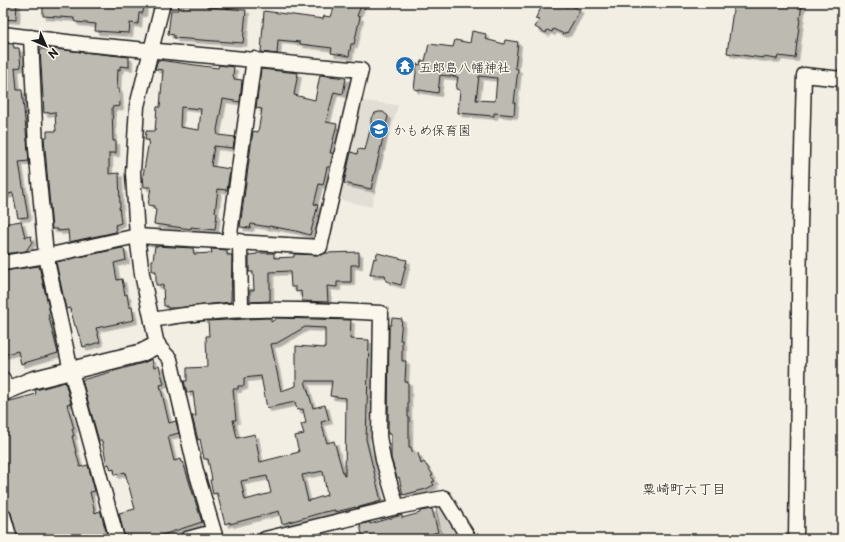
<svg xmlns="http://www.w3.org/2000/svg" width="845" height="542" font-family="'Playpen Sans','Klee One',sans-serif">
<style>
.built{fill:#e2ded5}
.green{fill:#d2cfc6;stroke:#777671}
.building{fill:#bdbab1;stroke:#1c1c1c;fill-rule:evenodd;filter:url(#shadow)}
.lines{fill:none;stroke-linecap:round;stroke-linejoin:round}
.minor-casing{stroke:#1c1c1c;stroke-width:17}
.tertiary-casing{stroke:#1c1c1c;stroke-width:20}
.minor{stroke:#fbf7ec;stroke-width:14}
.tertiary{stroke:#fbf7ec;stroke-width:17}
.labels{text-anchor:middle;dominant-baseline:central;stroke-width:3;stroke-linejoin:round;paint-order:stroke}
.poi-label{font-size:13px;fill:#1c1c1c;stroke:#fbf7ec;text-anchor:start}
.neighbourhood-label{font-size:14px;fill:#1c1c1c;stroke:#fbf7ec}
</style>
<defs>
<filter id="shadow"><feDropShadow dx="3.5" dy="3.5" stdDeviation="0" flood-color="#0004"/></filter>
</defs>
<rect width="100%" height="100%" fill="#f2eee4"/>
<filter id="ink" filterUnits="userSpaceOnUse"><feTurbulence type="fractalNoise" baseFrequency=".025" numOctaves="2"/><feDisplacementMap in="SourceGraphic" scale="8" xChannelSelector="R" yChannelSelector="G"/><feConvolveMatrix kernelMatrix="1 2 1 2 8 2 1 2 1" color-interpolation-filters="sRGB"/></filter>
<g filter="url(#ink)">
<path class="built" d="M362,101L398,105L371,207L336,199Z"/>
<path class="green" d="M435,505H444L463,539H443Z"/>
<g class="building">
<path d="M3,3H17L16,20L3,19Z"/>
<path d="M43,3H144L143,13H139L138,24L130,23L129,33L95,31L96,24L76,22L74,21V18L43,16Z"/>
<path d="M179,3L207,4V7L246,10L243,43L174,38V35L168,34L171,10H178Z"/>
<path d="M335,3H362L357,16L360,17L354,44H351L349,56L331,53L332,48L300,44V42L278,40L277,54L261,52L264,11L323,19L324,16L331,17L334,8Z"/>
<path d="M544,3H561L567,7L569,4L580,10L567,33L565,32L564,34L553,29L552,32L547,30L546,33L535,27L539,20L535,19Z"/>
<path d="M734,3H802L795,58L778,56L777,59L763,57V58L727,53Z"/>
<path d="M472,31L486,34L485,39L504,44L505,40L518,42L515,68L518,69L514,103H515L514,115L494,113V116L458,113L460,90L456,89L458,77L440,75L438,93L414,89L417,64L420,65L421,61H425L429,44L453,47L455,40L470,43ZM479,76L497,78L495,101L476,100Z"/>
<path d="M3,43L13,44L14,48H19L21,67L15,68L17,90H22L29,161L19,162L28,217L18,218L13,193L4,195L3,189Z"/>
<path d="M40,49H54L129,57V67L120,66V70L118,69L117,89H119L120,106L112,107L113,141H116V153H109V174L119,173L120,207H119L121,223L115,225L116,232L69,242L68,230L58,231V229H52L44,137H47V131H56L55,112L44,113Z"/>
<path d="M158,60L218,68L219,65L234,67L233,76L234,77V79L242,80L240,102L223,99L217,130L218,135L235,137L233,148L214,146L211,166L230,169L227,190L218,189L215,212L217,213L215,230L191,227V229L154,224L156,210L154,209V206L148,205L151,187H144L143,176L149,140H145L146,131H155L157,107H160L163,70L155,69ZM181,107L201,109L199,130L180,127Z"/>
<path d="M261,69L298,73L294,95L315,100L320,75L346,78L343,94L334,92L326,122L337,124L330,153H333L330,167H327L323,185L319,184L314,204L318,205L310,235L296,231L269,226V227L251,224L250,228L240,227L253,131L258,132L262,109L256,108Z"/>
<path d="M379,112H383L388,116L371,189L344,183L351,152L357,154L358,149L365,150L371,126V118L375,113Z"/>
<path d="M21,221L25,237L31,236L32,242L26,251L5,254L3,244V224Z"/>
<path d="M155,246L193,248L194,254L212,253L211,249L227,250V255H232L231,302L176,308H167V306H164L163,285H156V271H152V260H153Z"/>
<path d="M122,248L123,249H124L126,260L114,263L117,280L122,279L125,295L127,294L129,307H132L134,320L96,328L100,342L83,347L80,336H79L76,326H75L70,308L66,309L56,262Z"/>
<path d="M359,252V265H351V282H337V287L327,286L328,302L302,301L301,291L296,292V287H291L290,271L270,272V301L250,302V290H254L253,272H249V255L257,254V253H274V258L294,257V254L319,255L326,253Z"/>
<path d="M377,253L407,260L401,285L386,281L385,275H370L374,258L376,259Z"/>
<path d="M39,266L50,313L48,314L58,353L21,364L18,351L3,355V271Z"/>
<path d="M266,318H271V322L277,318L351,320L350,339L369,340L366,439L381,501L356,508V507L335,512V510L324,512L282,524L279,511L230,524V522L225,524L217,493L213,494L210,480H212L208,459H204L200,439L198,440L192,416H196L193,392L187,393L184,381H187V368L207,367L206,336H209L208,321ZM305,327L325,328V348L296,346V386L281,391L271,344L277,343ZM261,376L267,408L295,402L297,410L303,409L306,423L301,424L304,434L295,436L299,452L260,462L255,434L237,438L233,420H236L233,389H238V386H244V378ZM305,381H332L330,396L346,398L345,476H344L334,441L327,443L321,422L329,420L325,405L313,408ZM323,471L327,495L308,501L302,475ZM267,476L271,493L245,500L241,481Z"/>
<path d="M392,318L402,319L400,340H402V361H406L405,382H408V417H409V447H411L413,454L418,453L421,464L424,462L433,475L431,476L435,481L432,482L434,485L426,489L403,495L399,477L397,478L391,458V434H388L389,325H391Z"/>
<path d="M152,359L154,368L159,366L164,384L160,385L169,423L176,421L179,433L168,436L174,461L181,459L182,462H183L202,522L150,539H125L119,513L135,509L125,472L115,475L114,469L111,470L109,464L107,465L102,441H99L82,380L143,363Z"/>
<path d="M65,382L71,403L67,404L74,429H72L74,436H72L80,467L88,465L95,491L90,492L95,513L100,511L101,513L108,539H18L11,513L6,507L3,497V403L36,394L35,390H36Z"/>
<path d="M432,509L438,532L424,536L425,539H363L360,525L370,522V524L402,515V518L420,513V511Z"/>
</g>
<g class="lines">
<g class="minor-casing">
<g id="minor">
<path d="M163,3L137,106L133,173L137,236L142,274L157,345L170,359L196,471L216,539"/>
<path d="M3,34L83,44L361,70L320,247L137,236L46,256L3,263"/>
<path d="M31,37L36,148L46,256L71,371L117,539"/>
<path d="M229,241L254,59"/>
<path d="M240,241L241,309"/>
<path d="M152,320C228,306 304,309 381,313L379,436L383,460L397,507L265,539"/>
<path d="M3,379L5,390"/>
<path d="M397,507L444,498L469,539"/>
<path d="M3,515L10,539"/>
<path d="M187,539L213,532"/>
<path d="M796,539L800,227L804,75L842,79"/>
</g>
</g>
<g class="tertiary-casing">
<path id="tertiary" d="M3,392L33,380L141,353L157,345"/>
</g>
<use href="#minor" class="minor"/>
<use href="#tertiary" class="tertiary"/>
</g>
</g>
<defs>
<g id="temple-disc" transform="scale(1)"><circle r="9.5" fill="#1f6fb2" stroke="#fbf7ec"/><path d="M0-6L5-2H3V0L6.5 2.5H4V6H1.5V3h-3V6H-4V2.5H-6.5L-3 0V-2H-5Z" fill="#fff"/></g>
<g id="school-disc" transform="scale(1)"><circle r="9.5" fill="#1f6fb2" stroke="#fbf7ec"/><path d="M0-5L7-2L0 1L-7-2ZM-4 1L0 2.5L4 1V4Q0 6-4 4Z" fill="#fff"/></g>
</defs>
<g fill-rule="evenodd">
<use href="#temple-disc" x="405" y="66"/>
<use href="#school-disc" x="379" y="129"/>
</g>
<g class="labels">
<g class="poi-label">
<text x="419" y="66">五郎島八幡神社</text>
<text x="393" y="129">かもめ保育園</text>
</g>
<g class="neighbourhood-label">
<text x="684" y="488">粟崎町六丁目</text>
</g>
</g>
<rect width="845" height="542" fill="none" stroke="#fbf7ec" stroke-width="16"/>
<rect x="8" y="8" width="829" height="526" fill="none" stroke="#1c1c1c" stroke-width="1.5" filter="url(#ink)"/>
<g transform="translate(46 46) rotate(135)" stroke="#fbf7ec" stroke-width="3" paint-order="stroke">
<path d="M0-3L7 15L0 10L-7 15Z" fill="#1c1c1c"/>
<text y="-6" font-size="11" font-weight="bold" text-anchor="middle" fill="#1c1c1c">N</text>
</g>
</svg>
